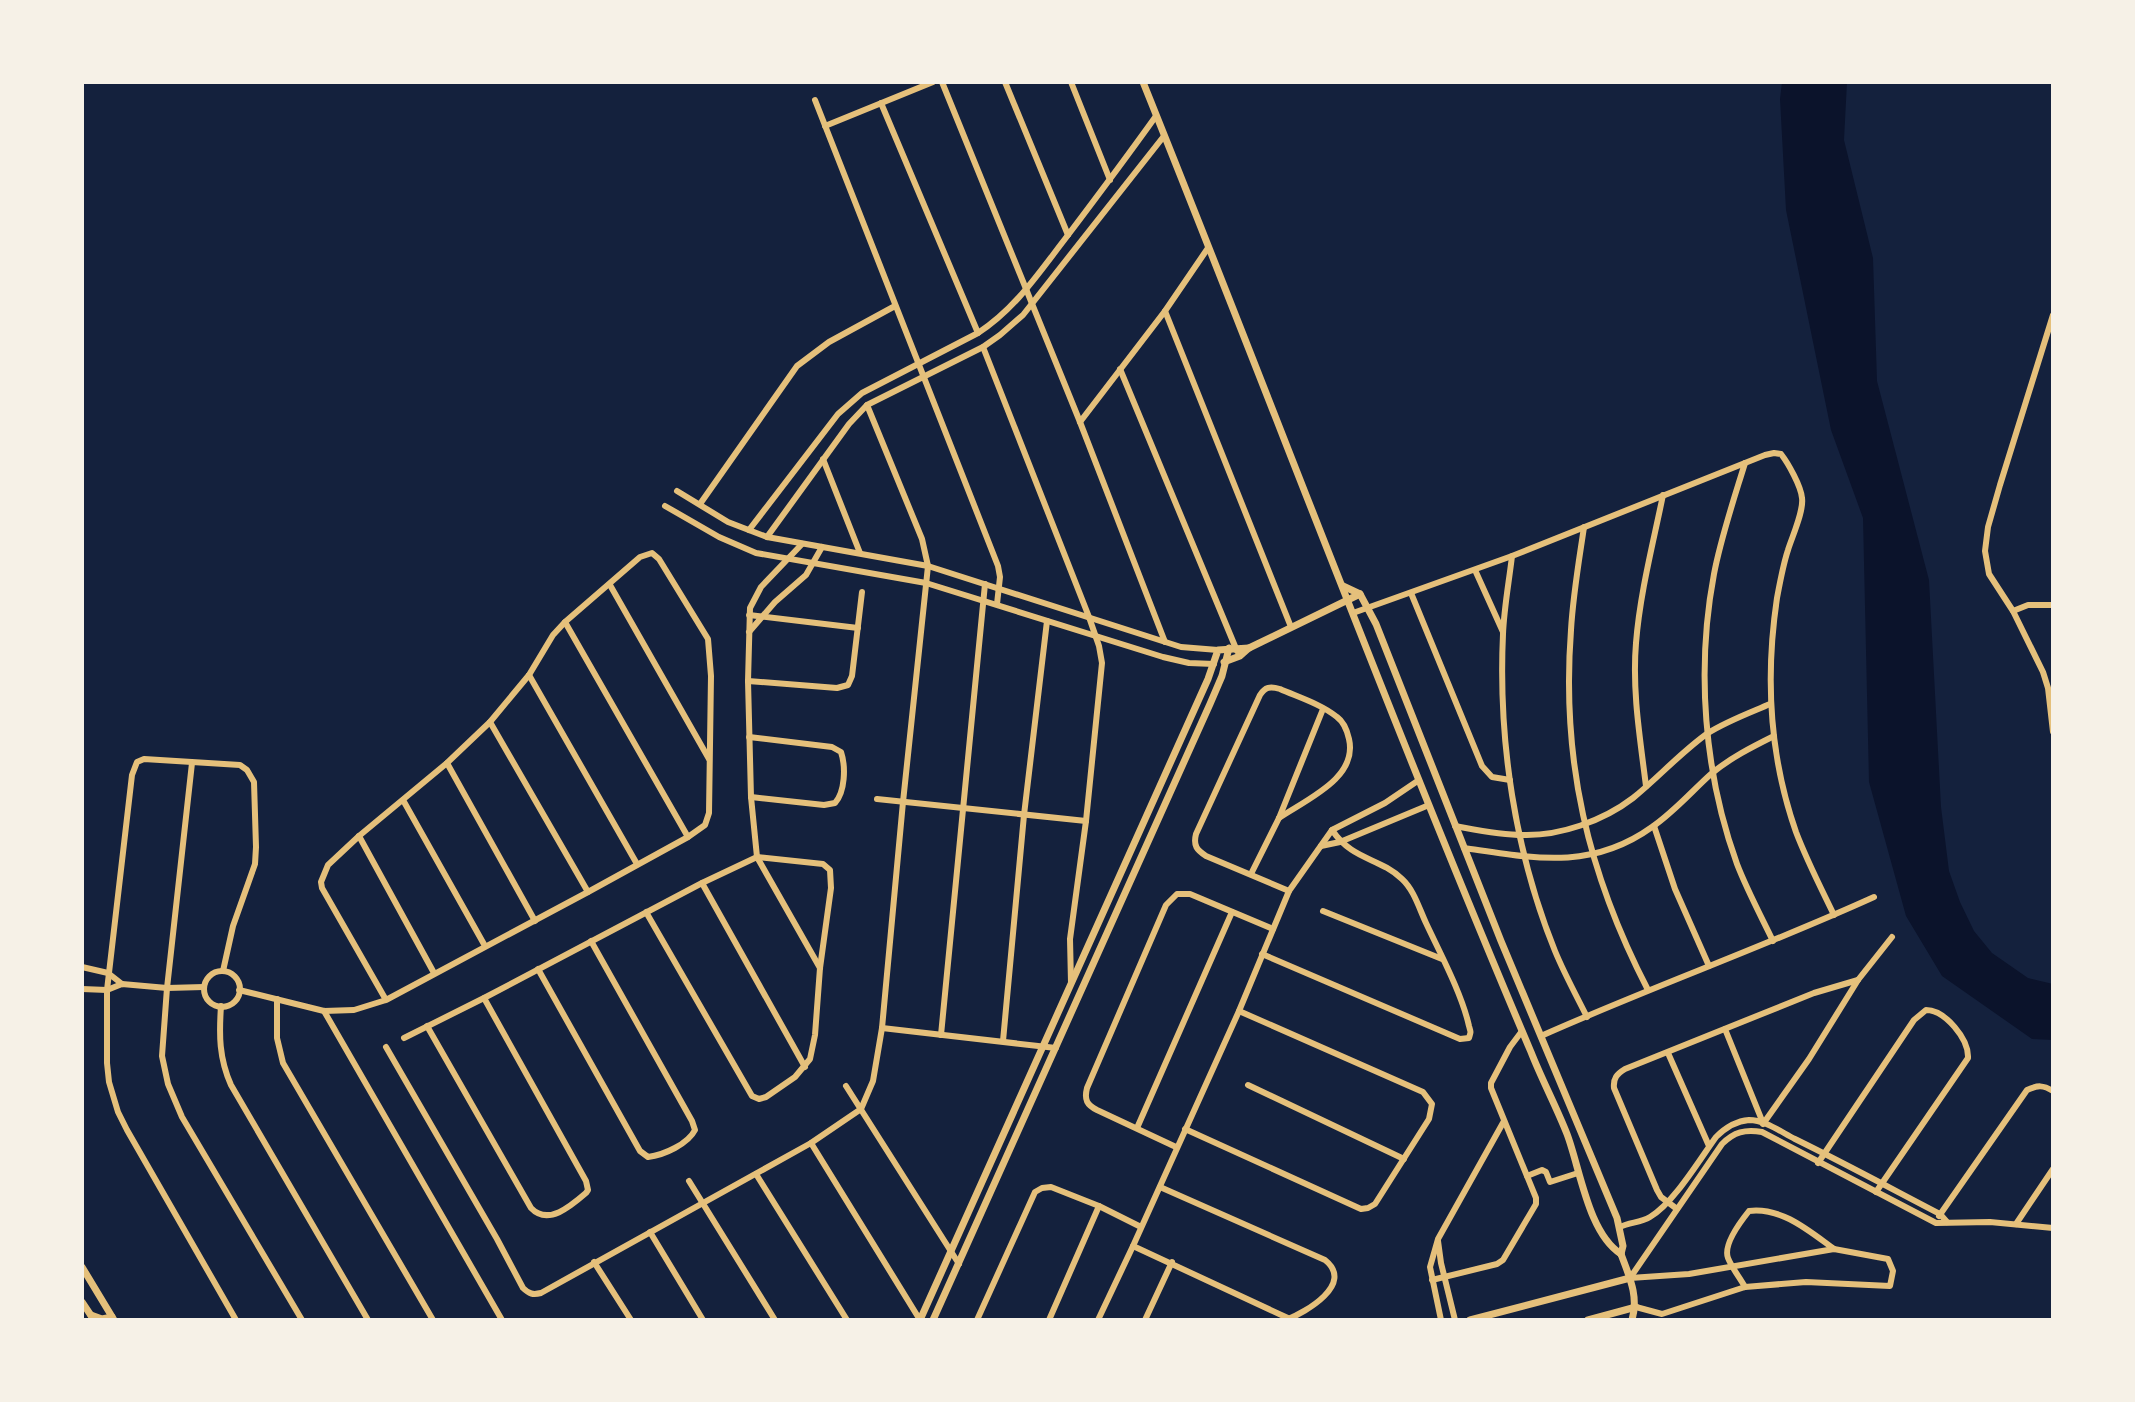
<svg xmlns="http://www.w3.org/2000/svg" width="2135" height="1402" font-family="'Space Grotesk',sans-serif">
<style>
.water{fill:#0b132b}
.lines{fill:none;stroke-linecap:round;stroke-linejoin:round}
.minor{stroke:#e5c07b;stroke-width:6}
.tertiary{stroke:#e5c07b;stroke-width:7}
</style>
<rect width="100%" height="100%" fill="#14213d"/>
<path class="water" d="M1782,82H1847L1844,140L1873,258L1877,381L1929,580L1941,807L1949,871L1960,902L1974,931L1992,953L2028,978L2053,984V1040L2032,1039L1942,976L1906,916L1869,782L1863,518L1831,430L1786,210L1780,99Z"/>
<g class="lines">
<g class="minor">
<path d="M942,82L1080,422L1165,642"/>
<path d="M1005,82L1068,235"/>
<path d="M1071,82L1110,180"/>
<path d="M815,100L998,566L1000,577L997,604"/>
<path d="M881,103L978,333"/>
<path d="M825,126L933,82"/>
<path d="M1165,311L1291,627"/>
<path d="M2053,315L2000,485L1988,527L1985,551L1989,574L2013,611L2043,672L2048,688L2053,732"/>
<path d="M983,347L1089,617L1099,646L1102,663L1086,821L1070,939L1071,983"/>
<path d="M1120,369L1237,651"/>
<path d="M1080,422L1165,311L1208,248"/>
<path d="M823,459L860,553"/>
<path d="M1745,463C1734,499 1721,537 1714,574C1696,669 1704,773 1737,864C1747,890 1761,916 1773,941"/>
<path d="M677,491L728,522L767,537L928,566L1181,647L1218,650"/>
<path d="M700,504L797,366L829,342L895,306"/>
<path d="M665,506L719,537L756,553L926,583L1163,657L1189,663L1214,664"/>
<path d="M1584,527C1579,561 1573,595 1571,630C1561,761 1588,874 1648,990"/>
<path d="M749,530L838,414L862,393L978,333C1015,309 1038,274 1065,239C1096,198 1126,158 1156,116"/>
<path d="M767,537L849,424L867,405L983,347L1000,335L1023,315L1164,136"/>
<path d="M802,544L761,587L750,608L748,681L751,797L757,857L820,968"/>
<path d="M1512,556C1509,582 1504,608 1503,634C1498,741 1515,852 1555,951C1564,973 1576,995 1587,1017"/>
<path d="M1475,570L1503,632"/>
<path d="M610,585L709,759"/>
<path d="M1411,593L1482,766L1492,777L1510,780"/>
<path d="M2013,611L2028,605H2053"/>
<path d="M1353,613L1512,556L1765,455L1774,453L1781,454C1788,463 1801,486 1802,498C1804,511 1792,537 1788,550C1783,565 1780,582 1777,598C1765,678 1769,755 1796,832C1807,861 1821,888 1834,915"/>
<path d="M749,615L858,628"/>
<path d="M565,622L688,837"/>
<path d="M749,632L775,602L806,575L822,547"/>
<path d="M529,675L637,864"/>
<path d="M748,681L837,688L848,685L852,676L862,592"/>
<path d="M490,722L588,892"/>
<path d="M749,737L832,747L841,752C846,767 845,792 835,803L824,805L751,797"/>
<path d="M192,763L167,988L162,1056L168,1084L182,1117L302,1320"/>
<path d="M447,763L535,921"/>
<path d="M1646,786C1640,738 1632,691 1636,643C1640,593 1653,544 1663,495"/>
<path d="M877,799L1086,821"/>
<path d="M403,800L485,946"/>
<path d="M1279,818C1307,799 1358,778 1349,739C1347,730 1344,722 1337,717C1321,704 1298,697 1280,689C1270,686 1265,687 1260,695L1196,834C1193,846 1197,850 1206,856L1289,891"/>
<path d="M1455,826C1477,830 1500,835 1523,835C1560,836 1603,821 1633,798C1658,778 1681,752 1708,733C1727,721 1749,713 1770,704"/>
<path d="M1654,826L1675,889L1709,966"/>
<path d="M359,836L434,973"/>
<path d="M1321,846L1340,842L1429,805"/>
<path d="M1464,848C1533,858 1591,871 1652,827C1674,812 1692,791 1711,774C1730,758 1752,747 1774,736"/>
<path d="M1251,874L1279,818L1323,709"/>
<path d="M702,883L805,1067"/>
<path d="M1323,911L1442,959"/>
<path d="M1262,954L1460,1039L1469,1038C1471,1031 1471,1033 1469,1026C1462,994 1440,953 1426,923C1419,908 1414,890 1402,879C1379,857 1353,861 1332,830"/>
<path d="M82,967L108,973L122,984"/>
<path d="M538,969L640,1151L648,1157C664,1155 688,1144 695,1130L692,1121L591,941"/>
<path d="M223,971L233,926L255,864L256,847L254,782L247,770L240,765L144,759L137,762L132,775L107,990V1063L109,1082L118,1112L127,1130L236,1320"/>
<circle cx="222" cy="989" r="18"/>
<path d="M82,989L107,990L122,984L167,988L204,987"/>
<path d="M239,990L324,1011L354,1010L386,1000L588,892L688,837L705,825L709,813L711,676L708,639L659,559L652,553L640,557L565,622L553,635L529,675L490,722L447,763L359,836L328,865L321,882L322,888L386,1000"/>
<path d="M277,999V1038L283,1063L433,1320"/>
<path d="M221,1006C219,1035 219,1058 231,1085L368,1320"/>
<path d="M324,1011L502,1320"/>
<path d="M427,1026L531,1208C548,1226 571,1206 586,1193L588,1190L586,1181L484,998"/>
<path d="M882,1028L1056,1048"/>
<path d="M1725,1029L1763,1123"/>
<path d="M941,1035L985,584"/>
<path d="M1541,1036C1651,987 1764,947 1874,897"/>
<path d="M404,1038L484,998L702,883L757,857L823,864L830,870L831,888L820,968L815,1035L810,1059L795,1077L766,1097L759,1099L752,1096L646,912"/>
<path d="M1003,1041L1024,815L1047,621"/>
<path d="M386,1047L497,1239L523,1288C529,1294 533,1295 541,1293L811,1143L861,1109L873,1081L882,1028L903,802L928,566L922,539L867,405"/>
<path d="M1668,1053L1709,1146"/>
<path d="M1248,1085L1404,1159"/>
<path d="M846,1086L959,1264"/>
<path d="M1763,1124L1809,1059L1858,980L1892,937"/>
<path d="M1137,1128L1232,912"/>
<path d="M1185,1129L1361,1209L1368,1208L1375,1204L1429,1119L1432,1104L1423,1092L1239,1011"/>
<path d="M811,1143L920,1320"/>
<path d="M1176,1147L1097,1110C1087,1105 1084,1100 1087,1088L1166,905L1177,894H1190L1273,929"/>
<path d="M1818,1163L1914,1020L1926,1010C1945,1010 1969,1039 1968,1058L1876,1192"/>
<path d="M756,1174L847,1320"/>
<path d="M1527,1176L1542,1170L1546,1172L1550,1182L1578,1173"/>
<path d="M689,1181L775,1320"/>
<path d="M1160,1187L1325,1260C1355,1284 1306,1312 1286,1320"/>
<path d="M1677,1209L1661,1197L1657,1190L1614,1088C1613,1078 1617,1074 1625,1069L1814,993L1858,980"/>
<path d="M1939,1216L2027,1090C2038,1085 2043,1085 2053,1091"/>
<path d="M2016,1224L2053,1169"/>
<path d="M1620,1227C1630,1222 1640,1223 1650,1217C1673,1204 1700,1159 1716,1137C1725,1128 1735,1121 1749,1120C1765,1120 1781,1132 1795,1139C1844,1163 1892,1189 1940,1214L1947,1222"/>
<path d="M650,1232L703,1320"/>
<path d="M1438,1241L1441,1263L1455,1320"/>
<path d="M1133,1246L1290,1319"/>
<path d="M594,1262L631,1320"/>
<path d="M1630,1278L1689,1274L1834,1249L1888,1259L1893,1271L1890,1286L1806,1282L1745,1287L1662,1314L1636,1307"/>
<path d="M1630,1278L1722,1144C1734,1132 1745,1129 1762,1132L1936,1223L1990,1222L2053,1228"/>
<path d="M1432,1280L1497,1264L1503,1260L1536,1204V1198L1491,1088V1083L1510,1047L1522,1031"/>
<path d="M1745,1287C1740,1278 1732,1268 1728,1258C1723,1245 1741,1221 1749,1211C1782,1207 1809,1231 1834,1249"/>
<path d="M977,1320L1035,1192L1042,1188L1051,1187L1099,1206L1141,1227"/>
<path d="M1049,1320L1099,1206"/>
<path d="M1098,1320L1133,1246L1239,1011L1289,891L1332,830L1385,803L1419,780"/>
<path d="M1145,1320L1172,1262"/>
<path d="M1441,1320L1430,1267L1438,1239L1504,1121"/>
</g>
<g class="tertiary">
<path d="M1143,82C1273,405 1395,732 1531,1052C1542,1080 1556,1106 1567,1134C1580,1168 1588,1233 1621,1254"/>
<path d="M1343,586L1360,594L1376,624L1501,941L1617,1218L1623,1246L1621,1254"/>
<path d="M1224,662L1240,656L1249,648L1360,594"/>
<path d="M1621,1254C1629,1276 1639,1296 1632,1320"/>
<path d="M82,1267L114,1320"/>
<path d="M82,1302L92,1317"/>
<path d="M91,1315L102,1319L112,1317"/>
<path d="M920,1320L1208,679L1218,650L1249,648"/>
<path d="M933,1320L1210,704L1222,676L1229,648"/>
<path d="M1470,1320L1630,1278"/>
<path d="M1588,1320L1636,1307"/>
</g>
</g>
<rect width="2135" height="1402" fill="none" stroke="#f6f1e7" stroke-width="168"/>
</svg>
